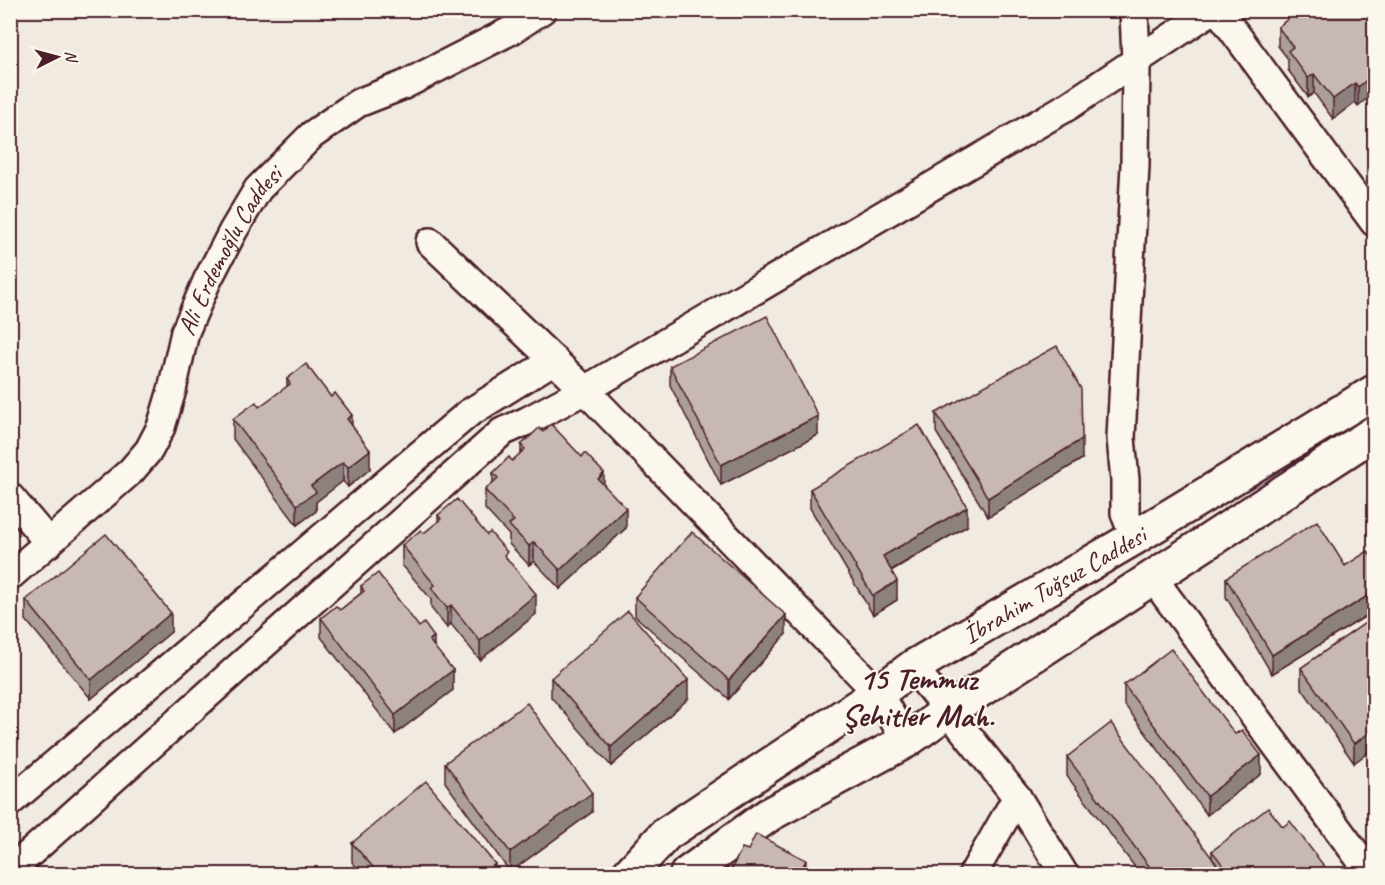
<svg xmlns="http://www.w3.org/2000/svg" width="1385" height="885" font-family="Caveat,sans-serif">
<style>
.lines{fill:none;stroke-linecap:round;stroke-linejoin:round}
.street-casing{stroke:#4a1f2b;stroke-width:32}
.secondary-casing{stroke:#4a1f2b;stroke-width:38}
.street{stroke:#fbf7ec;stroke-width:27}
.secondary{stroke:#fbf7ec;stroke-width:33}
.wall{fill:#ac9e9a;stroke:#4a1f2b;stroke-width:1.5}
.shaded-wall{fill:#8c817d;stroke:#4a1f2b;stroke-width:1.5}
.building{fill:#c8b8b3;stroke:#4a1f2b;stroke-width:1.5}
.labels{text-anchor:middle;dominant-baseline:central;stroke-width:4.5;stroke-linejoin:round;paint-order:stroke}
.street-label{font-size:26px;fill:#4a1f2b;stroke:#fbf7ec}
.district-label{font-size:32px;font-weight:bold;fill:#4a1f2b;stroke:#fbf7ec}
</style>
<rect width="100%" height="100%" fill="#f0eae0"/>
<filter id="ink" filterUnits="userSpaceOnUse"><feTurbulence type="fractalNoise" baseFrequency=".0167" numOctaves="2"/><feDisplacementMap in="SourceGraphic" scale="12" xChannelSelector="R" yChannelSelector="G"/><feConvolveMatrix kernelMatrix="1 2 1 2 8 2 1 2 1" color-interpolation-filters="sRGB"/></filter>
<g filter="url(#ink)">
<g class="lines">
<g class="street-casing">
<g id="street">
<path d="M1134,10L1136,61L1135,165L1121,438L1125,480V513L1134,538"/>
<path d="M1218,10L1374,222"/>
<path d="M430,242L585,390L878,693L906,741"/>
<path d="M10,497L49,543"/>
<path id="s1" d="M10,576L131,471L149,450L161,427L172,390L185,332L207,281L233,231L258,189L312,135L358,103L404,85L512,30L542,10"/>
<path d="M1152,577L1371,874"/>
<path d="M913,667L1017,797L1064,874"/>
<path d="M10,802L469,413L554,360"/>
<path d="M10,871L502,432L527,421L585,390L1070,105L1212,10"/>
<path d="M973,874L1017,797"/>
</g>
</g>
<g class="secondary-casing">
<g id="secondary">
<path id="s2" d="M629,874L666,834L878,693L913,667L1134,538L1374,392"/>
<path d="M687,874L770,814L906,741L948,711L1374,433"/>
</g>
</g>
<use href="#street" class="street"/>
<use href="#secondary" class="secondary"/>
</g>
<g class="wall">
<path d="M1374,10L1358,106L1355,102L1333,119L1314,93L1308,97L1288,70V59L1278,46V27Z"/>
<path d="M670,366L818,435L721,485L670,385Z"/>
<path d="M287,379L352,425L370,469L348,487L343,481L316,502V511L297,525L233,439V419L259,407L287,387Z"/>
<path d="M936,413L1082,459L988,517L936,432Z"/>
<path d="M543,432L604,485L626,528L560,589L534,561L529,565L509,544V535L485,509V490L493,482V473L512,461L521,453V445Z"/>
<path d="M810,489L967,526L891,571L897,600L873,615L810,508Z"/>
<path d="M1374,505V531L1371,527V508Z"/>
<path d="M438,515L507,558L536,614L480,660L451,624L447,628L431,608V599L402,565V545L424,533L438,522Z"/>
<path d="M1374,562V611L1272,674L1226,597V578Z"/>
<path d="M361,586L434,646L453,690L395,734L321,637V618L340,610L361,593Z"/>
<path d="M635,597L786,634L729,699L635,616Z"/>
<path d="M26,600L171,632L91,699L26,620Z"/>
<path d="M1374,617L1354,763L1301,687V668Z"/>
<path d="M551,678L688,699L611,766L551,697Z"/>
<path d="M1124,685L1235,734L1261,774L1207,815L1124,704Z"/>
<path d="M1067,757L1212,858V851L1283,827L1330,874H1140L1067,776Z"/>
<path d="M445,763L592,812L510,872L445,782Z"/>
<path d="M352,843L495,874H363L352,862Z"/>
</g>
<g class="shaded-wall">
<path d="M1314,74V93L1308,97V78Z"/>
<path d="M1374,74V93L1358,106V87Z"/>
<path d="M1355,83V102L1333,119V99Z"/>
<path d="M352,415V434L347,419Z"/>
<path d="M818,416V435L721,485V465Z"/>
<path d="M1082,439V459L988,517V498Z"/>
<path d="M370,450V469L348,487V467Z"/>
<path d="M343,462V481L316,502V511L297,525V505L311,486Z"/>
<path d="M604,473V492L598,479Z"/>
<path d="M967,507V526L883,575V556Z"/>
<path d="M626,508V528L560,589V570Z"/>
<path d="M534,542V561L529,565V546Z"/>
<path d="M897,581V600L873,615V596Z"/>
<path d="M1374,592V611L1272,674V655Z"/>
<path d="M536,594V614L480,660V641Z"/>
<path d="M451,605V624L447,628V608Z"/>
<path d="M171,613V632L91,699V680Z"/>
<path d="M786,615V634L729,699V680Z"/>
<path d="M434,637V656L429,640Z"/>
<path d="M453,670V690L395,734V715Z"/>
<path d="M688,680V699L611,766V747Z"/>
<path d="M1374,729V748L1354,763V744Z"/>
<path d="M1261,755V774L1207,815V796Z"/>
<path d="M592,793V812L510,872V852Z"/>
<path d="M806,860V874H799Z"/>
<path d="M495,864V874H482Z"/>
</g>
<g class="building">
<path d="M1299,10H1374V74L1358,87L1355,83L1333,99L1314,74L1308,78L1288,51L1293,47L1278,27Z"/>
<path d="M767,316L818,416L721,465L670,366Z"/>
<path d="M1057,346L1081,389L1082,439L988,498L936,413Z"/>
<path d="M306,364L331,397L335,393L352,415L347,419L370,450L348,467L343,462L311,486L316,492L297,505L233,419L256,402L259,407L290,384L287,379Z"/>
<path d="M551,424L582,457L585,453L604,473L598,479L626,508L560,570L534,542L529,546L509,525L514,521L485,490L498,478L493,473L509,457L512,461L525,449L521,445L539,428L543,432Z"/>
<path d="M919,425L967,507L883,556L897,581L873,596L810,489Z"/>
<path d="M457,499L487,535L490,532L507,552L504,555L536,594L480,641L451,605L447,608L431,588L435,585L402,545L421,530L424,533L441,519L438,515Z"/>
<path d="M1374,505V512L1371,508Z"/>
<path d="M1317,521L1345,566L1368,551L1374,562V592L1272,655L1226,578Z"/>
<path d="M692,532L786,615L729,680L635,597Z"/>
<path d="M106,534L171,613L91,680L26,600Z"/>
<path d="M378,573L419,627L424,623L434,637L429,640L453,670L395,715L321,618L336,606L340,610L364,591L361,586Z"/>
<path d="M628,611L688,680L611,747L551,678Z"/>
<path d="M1374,617V729L1354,744L1301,668Z"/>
<path d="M1171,649L1235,734L1242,730L1261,755L1207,796L1124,685Z"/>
<path d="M527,703L592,793L510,852L445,763Z"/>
<path d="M1111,723L1224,874H1155L1067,757Z"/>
<path d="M426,781L495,864L482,874H379L352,843Z"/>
<path d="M1268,808L1283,827L1290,821L1330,874H1230L1212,851Z"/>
<path d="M756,834L806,860L799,874H723L726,868L731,870L742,848L748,850Z"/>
</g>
</g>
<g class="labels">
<g class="street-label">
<text stroke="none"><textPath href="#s1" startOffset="405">Ali Erdemoğlu Caddesi</textPath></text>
<text stroke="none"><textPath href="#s2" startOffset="516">İbrahim Tuğsuz Caddesi</textPath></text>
</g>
<g class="district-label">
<text x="918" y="678">15 Temmuz<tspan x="918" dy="37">Şehitler Mah.</tspan></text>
</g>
</g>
<rect width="1385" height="885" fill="none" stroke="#fbf7ec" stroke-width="36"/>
<rect x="18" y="18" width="1349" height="849" fill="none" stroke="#4a1f2b" stroke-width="2" filter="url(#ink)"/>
<g transform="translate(57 57) rotate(84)" stroke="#fbf7ec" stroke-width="4.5" paint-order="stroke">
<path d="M0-4.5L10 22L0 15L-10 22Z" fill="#4a1f2b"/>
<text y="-9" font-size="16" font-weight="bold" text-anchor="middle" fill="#4a1f2b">N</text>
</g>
</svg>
